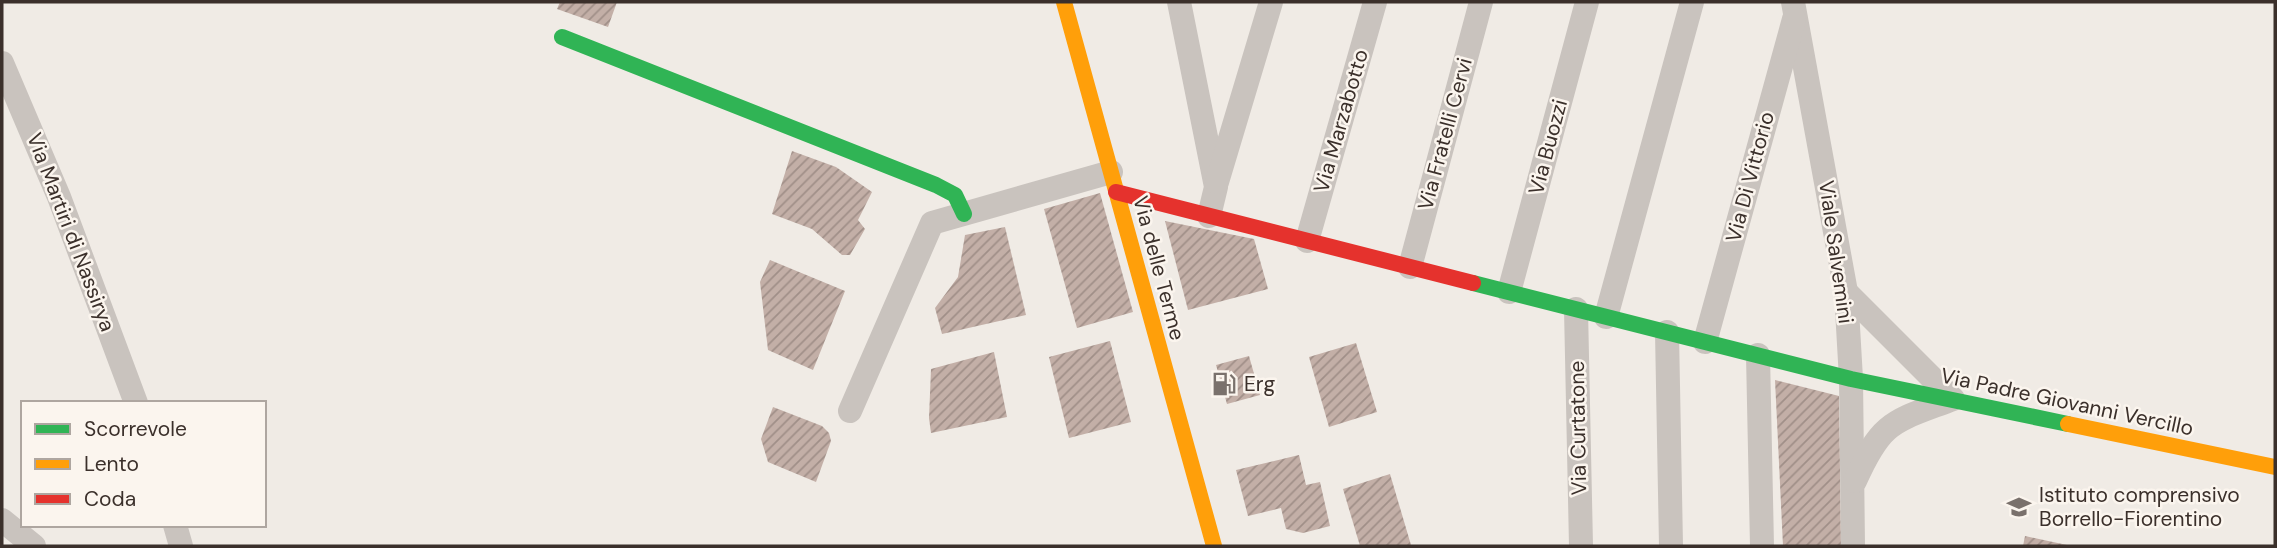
<svg xmlns="http://www.w3.org/2000/svg" width="2277" height="548" font-family="'DM Sans',sans-serif">
<style>
.building{fill:url(#building-hatch)}
.lines{fill:none;stroke-linecap:round;stroke-linejoin:round}
.street{stroke:#c9c3be;stroke-width:24}
.fast{stroke:#30b455;stroke-width:16}
.slow{stroke:#ff9f0a;stroke-width:16}
.jam{stroke:#e5322d;stroke-width:16}
.labels{text-anchor:middle;dominant-baseline:central;stroke-width:5;stroke-linejoin:round;paint-order:stroke}
.street-label{font-size:21px;fill:#3b302b;stroke:#fbf5ee}
.poi-label{font-size:21px;fill:#3b302b;stroke:#fbf5ee;text-anchor:start}
</style>
<defs>
<pattern id="building-hatch" width="6" height="6" patternUnits="userSpaceOnUse" patternTransform="scale(1.75)"><rect width="6" height="6" fill="#c3afa7"/><path d="M-1 1l2-2M0 6l6-6M5 7l2-2" fill="none" stroke="#a08f88"/></pattern>
</defs>
<rect width="100%" height="100%" fill="#f0ebe5"/>
<g class="building">
<path d="M560,2H617L608,27L557,9Z"/>
<path d="M792,151L836,167L872,192L858,220L865,229L850,255H842L812,229L772,214Z"/>
<path d="M1100,193L1133,312L1077,328L1044,209Z"/>
<path d="M1165,221L1254,239L1268,289L1188,310Z"/>
<path d="M1005,227L1026,315L942,334L935,308L958,277L965,235Z"/>
<path d="M770,260L845,291L813,370L768,350L760,282Z"/>
<path d="M1110,341L1131,422L1069,438L1049,357Z"/>
<path d="M1356,343L1377,412L1329,427L1309,357Z"/>
<path d="M994,352L1007,417L931,433L929,418L931,369Z"/>
<path d="M1249,356L1260,395L1227,404L1216,365Z"/>
<path d="M1775,380L1839,396L1841,546H1783Z"/>
<path d="M773,407L822,426L829,433L831,441L816,482L768,462L761,439Z"/>
<path d="M1299,455L1306,485L1320,482L1330,526L1303,533L1286,529L1281,508L1248,516L1236,470Z"/>
<path d="M1390,474L1411,545L1360,546L1343,489Z"/>
<path d="M2025,536L2067,545V546H2023Z"/>
</g>
<g class="lines">
<g class="street">
<path d="M1179,2L1216,187L1209,216"/>
<path d="M1793,2L1846,292L1851,379L1853,546"/>
<path d="M2,63L59,197L136,403"/>
<path d="M1217,182L1271,2"/>
<path d="M1307,241L1375,2"/>
<path d="M1410,267L1481,2"/>
<path d="M1509,292L1587,2"/>
<path d="M1846,292L1953,399C1893,422 1882,420 1855,481"/>
<path d="M1576,309L1581,546"/>
<path d="M1606,317L1692,2"/>
<path d="M1667,332L1671,546"/>
<path d="M1705,342L1794,19"/>
<path d="M1758,355L1762,546"/>
<path d="M850,411L932,223L1111,172"/>
<path d="M2,520L34,546"/>
<path d="M175,525L181,546"/>
</g>
<g class="fast">
<path d="M562,37L936,185L955,195L964,214"/>
<path d="M1473,283L1851,379L2068,424"/>
</g>
<g class="slow">
<path d="M1064,2L1214,546"/>
<path d="M2068,424L2275,467"/>
</g>
<path class="jam" d="M1116,192L1473,283"/>
</g>
<defs>
<g id="fuel-bare" transform="scale(1.89)"><path d="M-5.5-6h7V0h2V4h1.3V-2.5L3-4.5l.8-.8L6-3V5H2.5V1h-1V6h-7ZM-4.2-4.7v3.2H.2V-4.7Z" fill="#7a716c" stroke="#fbf5ee" stroke-width="2.5" paint-order="stroke"/></g>
<g id="school-bare" transform="scale(1.89)"><path d="M0-5L7-2L0 1L-7-2ZM-4 1L0 2.5L4 1V4Q0 6-4 4Z" fill="#7a716c" stroke="#fbf5ee" stroke-width="2.5" paint-order="stroke"/></g>
</defs>
<g fill-rule="evenodd">
<use href="#fuel-bare" x="1224" y="384"/>
<use href="#school-bare" x="2019" y="507"/>
</g>
<g class="labels">
<g class="street-label">
<text transform="translate(1341 121) rotate(-74)">Via Marzabotto</text>
<text transform="translate(1445 134) rotate(-75)">Via Fratelli Cervi</text>
<text transform="translate(1548 147) rotate(-75)">Via Buozzi</text>
<text transform="translate(1750 177) rotate(-75)">Via Di Vittorio</text>
<text transform="translate(71 232) rotate(69)">Via Martiri di Nassirya</text>
<text transform="translate(1836 252) rotate(82)">Viale Salvemini</text>
<text transform="translate(1159 268) rotate(75)">Via delle Terme</text>
<text transform="translate(2067 402) rotate(12)">Via Padre Giovanni Vercillo</text>
<text transform="translate(1578 428) rotate(-91)">Via Curtatone</text>
</g>
<g class="poi-label">
<text x="1244" y="384">Erg</text>
<text x="2039" y="495">Istituto comprensivo<tspan x="2039" dy="24">Borrello-Fiorentino</tspan></text>
</g>
</g>
<rect width="2277" height="548" fill="none" stroke="#3b302b" stroke-width="7"/>
<rect x="21" y="401" width="245" height="126" fill="#fbf5ee" stroke="#aea6a0" stroke-width="2"/>
<rect x="35" y="424" width="35" height="10" fill="#30b455" stroke="#aea6a0" stroke-width="2"/>
<text x="84" y="436" font-size="21" fill="#3b302b">Scorrevole</text>
<rect x="35" y="459" width="35" height="10" fill="#ff9f0a" stroke="#aea6a0" stroke-width="2"/>
<text x="84" y="471" font-size="21" fill="#3b302b">Lento</text>
<rect x="35" y="494" width="35" height="10" fill="#e5322d" stroke="#aea6a0" stroke-width="2"/>
<text x="84" y="506" font-size="21" fill="#3b302b">Coda</text>
</svg>
